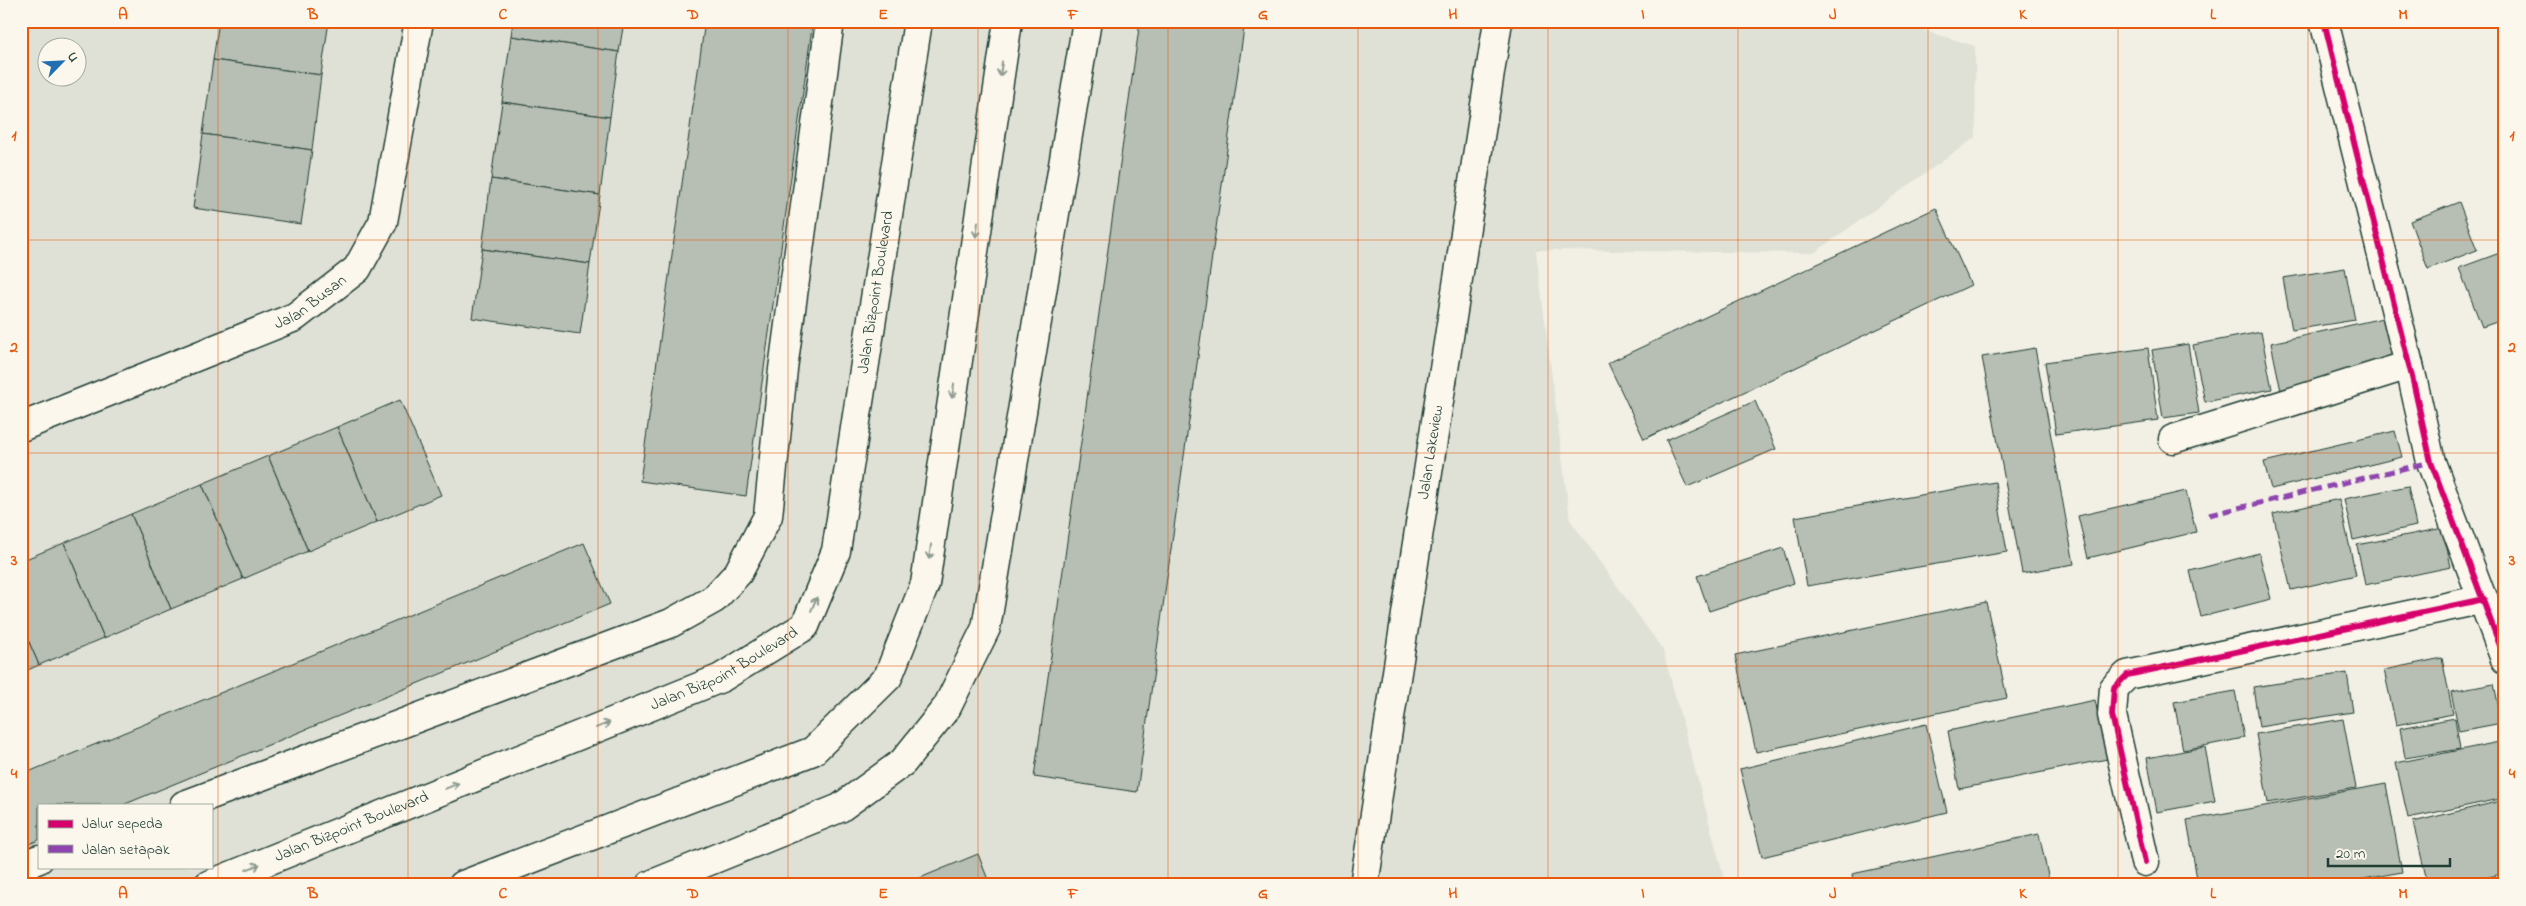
<svg xmlns="http://www.w3.org/2000/svg" width="2526" height="906" font-family="'Indie Flower',sans-serif">
<style>
.built{fill:#e0e1d6;fill-rule:evenodd}
.building{fill:#b7beb3;stroke:#1f3d34}
.lines{fill:none;stroke-linecap:round;stroke-linejoin:round}
.minor-casing{stroke:#1f3d34;stroke-width:31}
.minor{stroke:#fbf7ec;stroke-width:28}
.quiet{stroke:#8e44ad;stroke-width:5;stroke-dasharray:10 5;stroke-linecap:butt}
.cycleway-casing{stroke:#fbf7ec;stroke-width:9}
.cycleway{stroke:#d6006c;stroke-width:6}
.oneway{stroke:#8d9a90}
.grid{fill:none;stroke:#e8590c;stroke-width:1;stroke-opacity:0.55}
.labels{text-anchor:middle;dominant-baseline:central;stroke-width:5;stroke-linejoin:round;paint-order:stroke}
.street-label{font-size:16px;fill:#1f3d34;stroke:#fbf7ec}
.neatline{fill:none;stroke:#e8590c;stroke-width:2}
.grid-label{font-size:16px;text-anchor:middle;font-weight:bold;fill:#e8590c}
</style>
<rect width="100%" height="100%" fill="#f2f0e5"/>
<filter id="ink" filterUnits="userSpaceOnUse"><feTurbulence type="fractalNoise" baseFrequency=".02" numOctaves="2"/><feDisplacementMap in="SourceGraphic" scale="10" xChannelSelector="R" yChannelSelector="G"/><feConvolveMatrix kernelMatrix="1 2 1 2 8 2 1 2 1" color-interpolation-filters="sRGB"/></filter>
<g filter="url(#ink)">
<path class="built" d="M21,21H1894L1975,46L1976,137L1814,253L1536,250L1570,520L1663,650L1726,885H21ZM48,48H78V78H48ZM39,805H211V867H39Z"/>
<g class="building">
<path d="M219,21H329L321,75L213,60Z"/>
<path d="M513,21H624L619,52L511,36Z"/>
<path d="M705,21H813L746,496L640,481Z"/>
<path d="M1140,21H1245L1137,792L1034,777Z"/>
<path d="M511,36L619,52L610,117L502,102Z"/>
<path d="M213,60L321,75L312,150L203,134Z"/>
<path d="M502,102L610,117L600,195L491,179Z"/>
<path d="M203,134L312,150L301,224L193,208Z"/>
<path d="M491,179L600,195L590,264L482,249Z"/>
<path d="M2459,202L2477,250L2428,269L2410,221Z"/>
<path d="M1936,208L1971,285L1644,439L1608,363Z"/>
<path d="M482,249L590,264L580,334L472,318Z"/>
<path d="M2505,251V319L2482,327L2459,268Z"/>
<path d="M2345,268L2355,320L2292,330L2283,278Z"/>
<path d="M2387,317L2397,363L2281,391L2271,343Z"/>
<path d="M2261,332L2272,389L2205,402L2193,345Z"/>
<path d="M2188,344L2199,413L2163,418L2152,350Z"/>
<path d="M2035,348L2074,564L2022,573L1982,357Z"/>
<path d="M2148,348L2158,420L2056,434L2045,362Z"/>
<path d="M400,400L441,495L377,522L337,427Z"/>
<path d="M1755,401L1776,449L1687,487L1666,440Z"/>
<path d="M337,427L377,522L308,551L268,456Z"/>
<path d="M2395,431L2402,457L2271,489L2264,462Z"/>
<path d="M268,456L308,551L243,579L202,484Z"/>
<path d="M1995,482L2007,552L1807,586L1795,517Z"/>
<path d="M202,484L243,579L171,609L131,514Z"/>
<path d="M2408,486L2416,526L2353,540L2344,499Z"/>
<path d="M2186,491L2196,532L2088,558L2078,516Z"/>
<path d="M2339,499L2356,575L2291,590L2273,514Z"/>
<path d="M131,514L171,609L104,638L64,543Z"/>
<path d="M2443,528L2451,567L2365,585L2357,545Z"/>
<path d="M64,543L104,638L39,665L21,624V561Z"/>
<path d="M584,543L610,604L123,805H39V840L21,847V775Z"/>
<path d="M1783,548L1794,583L1709,611L1697,576Z"/>
<path d="M2259,553L2271,599L2201,617L2190,571Z"/>
<path d="M1986,602L2007,698L1756,752L1735,655Z"/>
<path d="M21,624L39,665L21,673Z"/>
<path d="M2442,658L2453,714L2396,725L2384,670Z"/>
<path d="M2347,673L2353,712L2259,727L2253,687Z"/>
<path d="M2494,684L2502,723L2459,731L2451,692Z"/>
<path d="M2235,691L2244,738L2183,750L2174,702Z"/>
<path d="M2095,700L2107,759L1959,789L1948,731Z"/>
<path d="M2455,718L2460,749L2405,758L2400,728Z"/>
<path d="M2343,719L2356,788L2268,803L2256,734Z"/>
<path d="M1926,724L1947,812L1762,857L1740,769Z"/>
<path d="M2499,742L2505,771V798L2408,818L2396,763Z"/>
<path d="M2205,747L2215,801L2157,812L2147,758Z"/>
<path d="M2386,784L2402,872L2331,885H2198L2187,820Z"/>
<path d="M2505,800V873L2456,885H2428L2413,822Z"/>
<path d="M2039,834L2050,885H1854L1852,874Z"/>
<path d="M978,854L990,885H903Z"/>
<path d="M2389,880L2391,885H2374Z"/>
</g>
<g class="lines">
<g class="minor-casing">
<g id="minor">
<path d="M2324,21L2413,381L2431,462L2505,659"/>
<path id="s1" d="M21,427L295,317L357,269L383,222L419,21"/>
<path d="M2173,439L2409,365"/>
<path d="M184,805L671,623L714,599L738,573L768,516L783,369L830,21"/>
<path d="M2145,862L2112,715L2114,688L2127,675L2484,599"/>
<path d="M21,866L39,859"/>
<path id="s2" d="M208,885L721,678L805,626L836,551L918,21"/>
<path d="M463,885L813,751L888,677L925,584L1008,21"/>
<path d="M650,885L840,808L903,762L947,707L986,628L1087,21"/>
<path id="s3" d="M1364,885L1498,21"/>
</g>
</g>
<use href="#minor" class="minor"/>
<path class="quiet" d="M2209,515L2431,462"/>
<g class="cycleway-casing">
<g id="cycleway">
<path d="M2324,21L2413,381L2431,462L2505,659"/>
<path d="M2145,862L2112,715L2114,688L2127,675L2484,599"/>
</g>
</g>
<use href="#cycleway" class="cycleway"/>
</g>
<defs><path id="oneway-shaft" d="M-6 0H5M1.5-3L5.5 0L1.5 3" fill="none" stroke-width="1.6" stroke-linecap="round" stroke-linejoin="round" transform="scale(1.25)"/></defs>
<g class="oneway">
<use href="#oneway-shaft" transform="translate(1001 69) rotate(98)"/>
<use href="#oneway-shaft" transform="translate(977 230) rotate(98)"/>
<use href="#oneway-shaft" transform="translate(953 391) rotate(98)"/>
<use href="#oneway-shaft" transform="translate(930 552) rotate(98)"/>
<use href="#oneway-shaft" transform="translate(814 604) rotate(-67)"/>
<use href="#oneway-shaft" transform="translate(603 725) rotate(-22)"/>
<use href="#oneway-shaft" transform="translate(452 786) rotate(-22)"/>
<use href="#oneway-shaft" transform="translate(253 867) rotate(-22)"/>
</g>
</g>
<path class="grid" d="M218,21V885M408,21V885M598,21V885M788,21V885M978,21V885M1168,21V885M1358,21V885M1548,21V885M1738,21V885M1928,21V885M2118,21V885M2308,21V885M21,240H2505M21,453H2505M21,666H2505"/>
<g class="labels">
<g class="street-label">
<text stroke="none"><textPath href="#s2" startOffset="995">Jalan Bizpoint Boulevard</textPath></text>
<text stroke="none"><textPath href="#s1" startOffset="316">Jalan Busan</textPath></text>
<text stroke="none"><textPath href="#s3" startOffset="438">Jalan Lakeview</textPath></text>
<text stroke="none"><textPath href="#s2" startOffset="560">Jalan Bizpoint Boulevard</textPath></text>
<text stroke="none"><textPath href="#s2" startOffset="155">Jalan Bizpoint Boulevard</textPath></text>
</g>
</g>
<rect width="2526" height="906" fill="none" stroke="#fbf7ec" stroke-width="55"/>
<rect x="38" y="804" width="175" height="65" fill="#fbf7ec" stroke="#a3ada2"/>
<rect x="48" y="820" width="25" height="8" fill="#d6006c" stroke="#a3ada2"/>
<text x="82" y="828" font-size="15" fill="#1f3d34">Jalur sepeda</text>
<rect x="48" y="845" width="25" height="8" fill="#8e44ad" stroke="#a3ada2"/>
<text x="82" y="854" font-size="15" fill="#1f3d34">Jalan setapak</text>
<g transform="translate(62 62) rotate(66)"><circle r="24" fill="#fbf7ec" stroke="#a3ada2"/>
<path d="M0-4L9 19L0 12L-9 19Z" fill="#1f6fb2"/>
<text y="-8" font-size="14" font-weight="bold" text-anchor="middle" fill="#1f3d34">U</text>
</g>
<path d="M2328 858v8h122v-8" fill="none" stroke="#1f3d34" stroke-width="2.5"/>
<text x="2336" y="858" font-size="15" fill="#1f3d34" stroke="#fbf7ec" stroke-width="4" paint-order="stroke">20 m</text>
<rect x="28" y="28" width="2470" height="850" class="neatline"/>
<g class="grid-label">
<text x="123" y="19">A</text>
<text x="313" y="19">B</text>
<text x="503" y="19">C</text>
<text x="693" y="19">D</text>
<text x="883" y="19">E</text>
<text x="1073" y="19">F</text>
<text x="1263" y="19">G</text>
<text x="1453" y="19">H</text>
<text x="1643" y="19">I</text>
<text x="1833" y="19">J</text>
<text x="2023" y="19">K</text>
<text x="2213" y="19">L</text>
<text x="2403" y="19">M</text>
<text x="14" y="140">1</text>
<text x="2512" y="140">1</text>
<text x="14" y="352">2</text>
<text x="2512" y="352">2</text>
<text x="14" y="565">3</text>
<text x="2512" y="565">3</text>
<text x="14" y="778">4</text>
<text x="2512" y="778">4</text>
<text x="123" y="898">A</text>
<text x="313" y="898">B</text>
<text x="503" y="898">C</text>
<text x="693" y="898">D</text>
<text x="883" y="898">E</text>
<text x="1073" y="898">F</text>
<text x="1263" y="898">G</text>
<text x="1453" y="898">H</text>
<text x="1643" y="898">I</text>
<text x="1833" y="898">J</text>
<text x="2023" y="898">K</text>
<text x="2213" y="898">L</text>
<text x="2403" y="898">M</text>
</g>
</svg>
